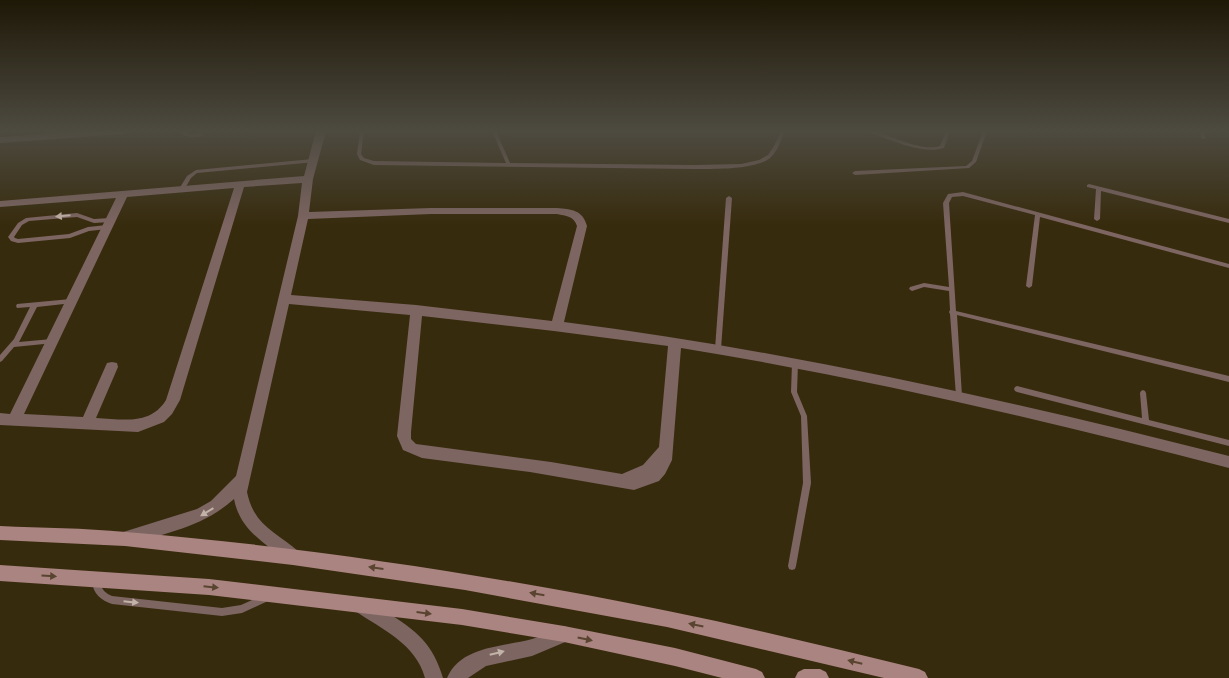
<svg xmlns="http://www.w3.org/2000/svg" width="1229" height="678" font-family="'Source Sans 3',sans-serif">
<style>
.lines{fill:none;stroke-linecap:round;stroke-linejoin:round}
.lane{fill:#7d6562;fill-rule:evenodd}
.street{fill:#7d6562;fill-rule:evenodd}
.secondary{fill:#aa8480;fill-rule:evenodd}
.oneway{fill:#c2b3a8}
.oneway2{fill:#58442f}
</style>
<rect width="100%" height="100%" fill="#372b0d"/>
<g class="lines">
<g class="lane">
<path d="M183,131H187V133C192,136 199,132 204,135C198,138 188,138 182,134Z"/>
<path d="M360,131H364L361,154L364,158L374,161L506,163L492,131H496L510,163L694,165L741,164L759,160L768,155L774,146L781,131H785C781,140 778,151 770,158C755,170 713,169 694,169L374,165L360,160L357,154Z"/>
<path d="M868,131H874C892,136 922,152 940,146L946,131H950L944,148C921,155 890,139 868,132Z"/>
<path d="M983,131H987L976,162L969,168L855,175L852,173L855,171L966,166L972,161Z"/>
<path d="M1201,131H1205V139H1203L1201,138Z"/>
<path d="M313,159L315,160V162L197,173L191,178L184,190H180L179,189L187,176L196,170Z"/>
<path d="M1089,184L1229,219V223L1101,191L1100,219L1097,221L1094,219L1096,189L1087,187V185Z"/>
<path d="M963,192L1229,264V268L1040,217L1032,286L1029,288L1026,286L1035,215L963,196L952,197L949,203L956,311L1229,376V382L957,315L962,396L961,398L959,399L957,398L956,396L950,314L949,312L950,310L949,291L924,287L912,291L909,289L910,287L924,283L949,287L943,203L948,194Z"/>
<path d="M729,196L732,198L721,349L720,351H716L715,349L726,198Z"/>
<path d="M77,213L94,219L110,218L113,220L110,222L94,223L77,217L29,221L22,225L14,237L15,238L18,239L69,234L88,227L107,225L110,227L107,229L89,231L70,238L18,243L11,241L8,237L18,223L26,218Z"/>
<path d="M71,299H73L74,301L73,303L37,307L19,342L52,339H54L55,341L54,343L14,347L2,361L0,362V355L14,339L30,307L17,308L16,306L17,304Z"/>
<path d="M795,360L797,361L798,363L797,392L807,416L811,483L796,566L795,569L792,570L789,569L788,566L803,483L801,416L791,392L792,363L793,361Z"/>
<path d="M1017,386L1142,418L1140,393L1141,391L1143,390L1145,391L1146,393L1149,420L1229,440V446L1017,392L1015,391L1014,389L1015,387Z"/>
<path d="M96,576L99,577C102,587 101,591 112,596L222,608L241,605L265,594L268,595L269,598L268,601L242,613L222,616L112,604C100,600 90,591 93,577Z"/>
</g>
<g class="street">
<path d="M87,131H129L124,134L0,143V137Z"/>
<path d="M316,131H326L313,179L309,212L431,208H557C571,209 583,210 587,226L564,322C789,351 1009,400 1229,456V468C1048,421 866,378 681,348L672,460L665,474L659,481L634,490L530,472L422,458L403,450L397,436L410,315L289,304L247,492C254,526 275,531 299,552L301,557L299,562L293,565L287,562C266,543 240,531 234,499C203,527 164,534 125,545L120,543L117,538L120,533L197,509L211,501L236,476L298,216L302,183L244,187L180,400L172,414L164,422L138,432L0,425V413L10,414L116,198L0,207V201L304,176ZM234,188L166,400C150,426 122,419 96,418L118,367L117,363L112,362L107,363L83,417L24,414L127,197ZM431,214H557C566,216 574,216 577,226L552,321L416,305L291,295L308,219ZM422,316L554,331L668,346L659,447L643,465L622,474L551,462L416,444L411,439V432Z"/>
<path d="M361,597C371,601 379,608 388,613C417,631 433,644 443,678H425C416,644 382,629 355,611L353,605L355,599Z"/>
<path d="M564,626L570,628L572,634L570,640L532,656L486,666L468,678H447C461,645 504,647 532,639C543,636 553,630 564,626Z"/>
</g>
<g class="secondary">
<path d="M0,526C42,528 84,528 126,532C308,547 490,575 668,611C752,628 836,649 919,669L925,672L928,678H884L667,627L465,590L293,565L125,546L0,540Z"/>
<path d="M0,565L209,579L462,609L564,626L675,648L756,669L762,672L765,678H722L675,666L564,642L462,625L209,595L0,581Z"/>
<path d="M804,669H820L826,672L829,678H795L798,672Z"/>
</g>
</g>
<defs><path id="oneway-solid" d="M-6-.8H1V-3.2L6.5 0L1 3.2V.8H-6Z" transform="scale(1.25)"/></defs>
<g class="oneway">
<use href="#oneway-solid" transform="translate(63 216) rotate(175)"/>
<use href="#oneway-solid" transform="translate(207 512) rotate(149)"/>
<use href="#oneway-solid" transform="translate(131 602) rotate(6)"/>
<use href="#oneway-solid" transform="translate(497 653) rotate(-14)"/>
</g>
<g class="oneway2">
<use href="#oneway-solid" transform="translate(376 568) rotate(-172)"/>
<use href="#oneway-solid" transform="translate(49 576) rotate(3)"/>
<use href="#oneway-solid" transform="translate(211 587) rotate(6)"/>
<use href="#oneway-solid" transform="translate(537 594) rotate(-170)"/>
<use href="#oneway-solid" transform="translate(424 613) rotate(7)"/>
<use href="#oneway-solid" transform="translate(696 625) rotate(-168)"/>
<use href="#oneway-solid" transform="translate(585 639) rotate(12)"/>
<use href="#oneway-solid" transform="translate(855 662) rotate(-166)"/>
</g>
<linearGradient id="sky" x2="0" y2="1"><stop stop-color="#1e1807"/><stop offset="0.58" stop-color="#4d4a40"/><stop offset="1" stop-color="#4d4a40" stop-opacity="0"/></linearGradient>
<rect width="1229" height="226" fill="url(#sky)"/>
</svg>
